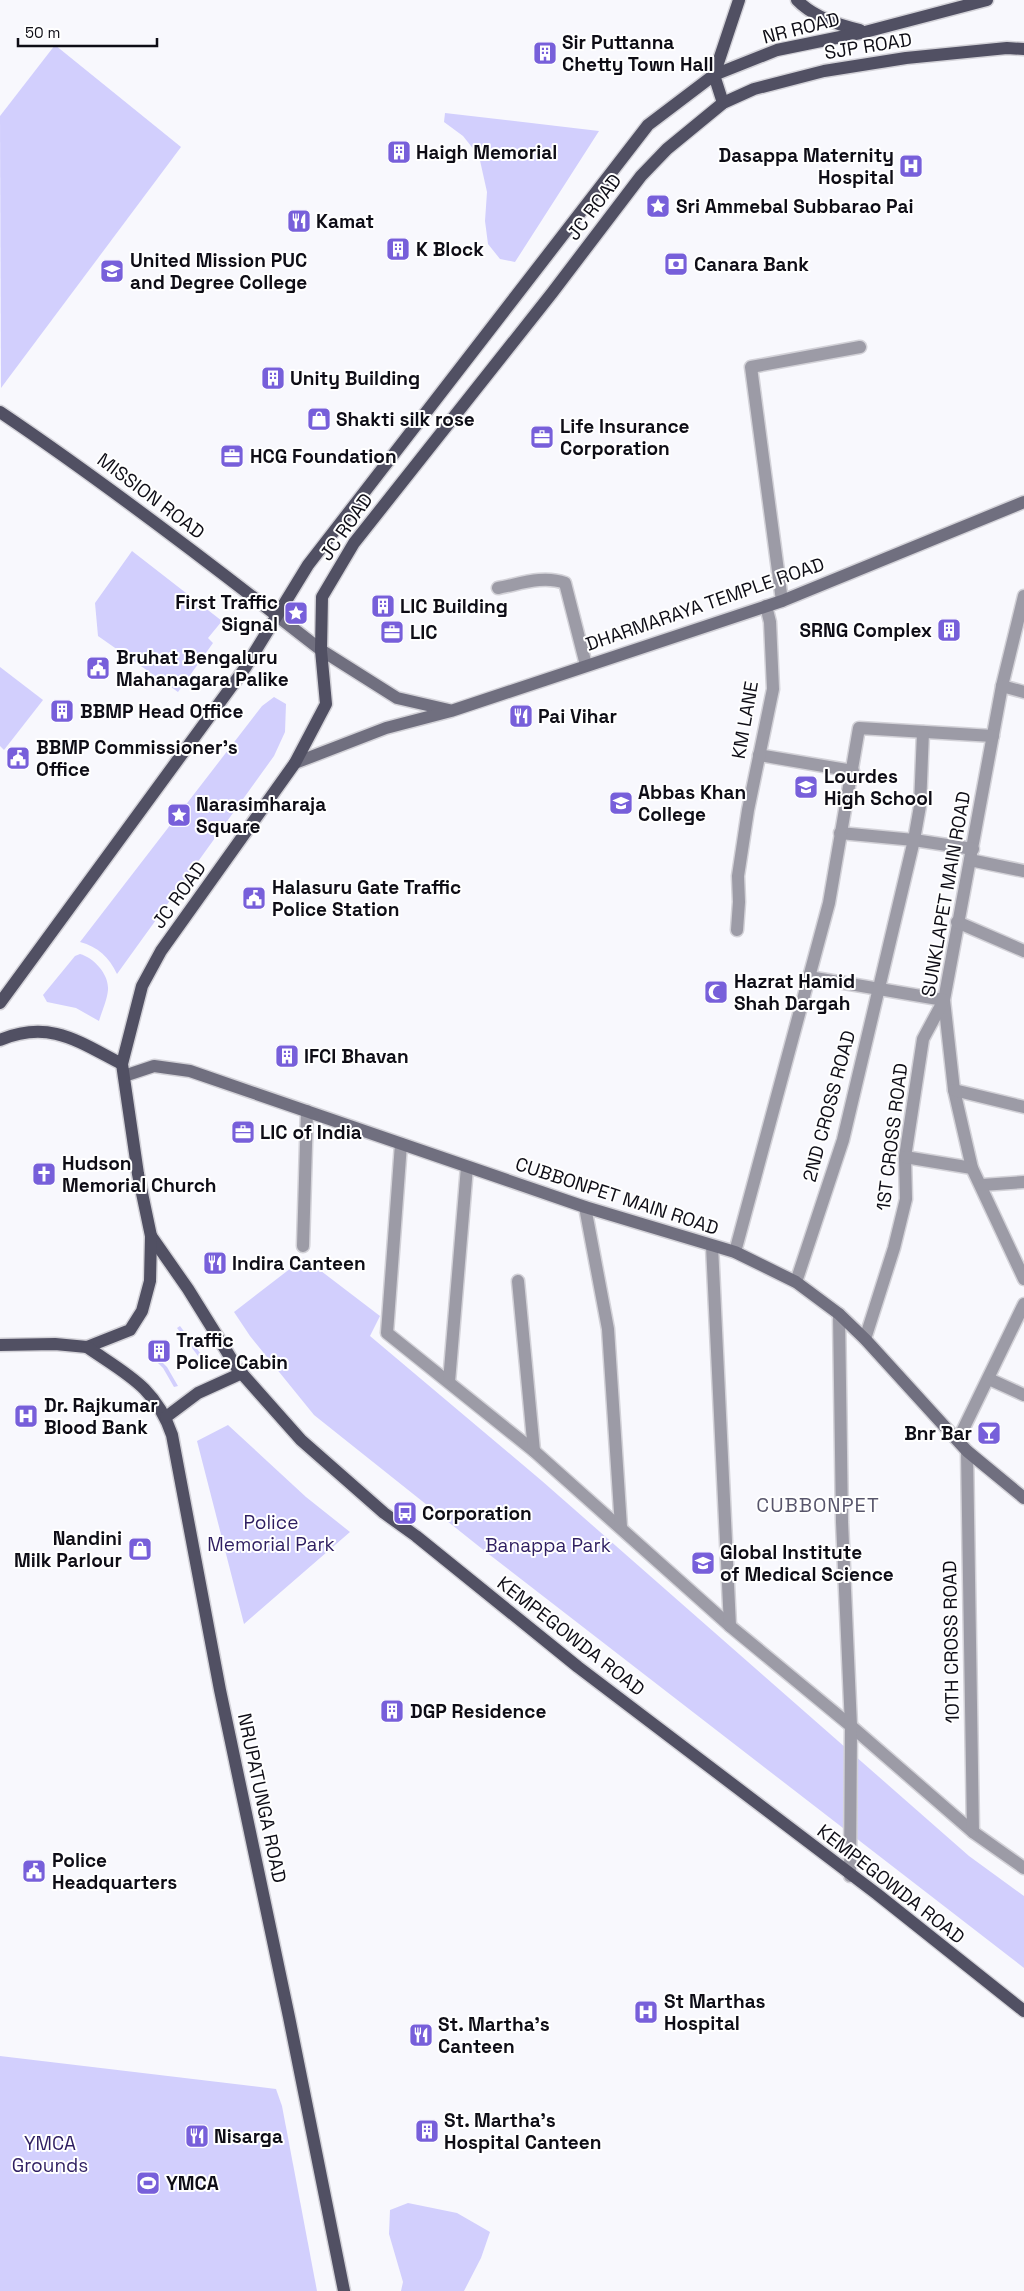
<svg xmlns="http://www.w3.org/2000/svg" width="1024" height="2291" font-family="'Space Grotesk',sans-serif">
<style>
.green{fill:#d2cffd}
.lines{fill:none;stroke-linecap:round;stroke-linejoin:round}
.street-casing{stroke:#d3d2d8;stroke-width:15}
.secondary-casing{stroke:#d3d2d8;stroke-width:15}
.primary-casing{stroke:#d3d2d8;stroke-width:15}
.street{stroke:#9c9ba6;stroke-width:12}
.secondary{stroke:#706f7f;stroke-width:12}
.primary{stroke:#515063;stroke-width:12}
.labels{text-anchor:middle;dominant-baseline:central;stroke-width:4;stroke-linejoin:round;paint-order:stroke}
.street-label{font-size:19px;fill:#0e0d16;stroke:#fff}
.poi-label{font-size:19px;font-weight:bold;fill:#0e0d16;stroke:#fff;text-anchor:start}
.park-label{font-size:19px;fill:#2e1e61;stroke:#fff}
.neighbourhood-label{font-size:20px;letter-spacing:1px;fill:#57556b;stroke:#fff}
</style>
<rect width="100%" height="100%" fill="#f8f8fd"/>
<g class="green">
<path d="M55,45L181,147L1,388L0,116Z"/>
<path d="M445,113L599,131L515,262L500,259L488,244L485,221L487,192L479,156L463,136L444,122Z"/>
<path d="M132,551L222,621L208,638L213,643L178,692L98,636L95,603Z"/>
<path d="M0,667L43,700L4,750L0,746Z"/>
<path d="M274,697L286,704L285,732L274,756L117,974C109,957 98,947 80,942L262,706Z"/>
<path d="M80,954C94,958 109,974 108,990C107,1000 102,1011 99,1021L76,1008L47,1002L43,995L75,956Z"/>
<path d="M304,1258L380,1316L370,1336L542,1481L969,1856L1024,1896V1968L486,1552L314,1415L250,1336L234,1312Z"/>
<path d="M180,1326L209,1365L207,1368L177,1328Z"/>
<path d="M152,1352L167,1367L178,1386L174,1387L163,1368L150,1355Z"/>
<path d="M228,1425L306,1497L350,1532L244,1624L197,1441Z"/>
<path d="M0,2056L276,2089L282,2106L317,2291H0Z"/>
<path d="M408,2203L457,2213L490,2232L481,2258L464,2291H401L403,2282L389,2234L390,2210Z"/>
</g>
<g class="lines">
<g class="street-casing">
<g id="street">
<path d="M498,588C520,584 543,575 565,583L586,665"/>
<path d="M1024,596L1002,686L944,1000L954,1090L972,1168L1024,1279"/>
<path d="M782,601L751,367L860,347"/>
<path d="M1002,686L1024,692"/>
<path d="M759,755L853,771"/>
<path d="M840,833L914,840L973,849"/>
<path d="M970,860L1024,871"/>
<path d="M957,922L1024,951"/>
<path d="M737,930L739,902L738,876L748,810L773,689L770,622L766,606"/>
<path d="M809,977L944,1000L923,1039L905,1157L906,1199L894,1248L865,1339"/>
<path d="M954,1090L1024,1107"/>
<path d="M401,1144L387,1333L534,1451L730,1626L851,1726L973,1832L1024,1868"/>
<path d="M905,1157L972,1168"/>
<path d="M982,1185L1024,1182"/>
<path d="M585,1207L608,1329L621,1527"/>
<path d="M303,1246L307,1111"/>
<path d="M712,1246L730,1626"/>
<path d="M735,1252L829,903L859,728L993,736"/>
<path d="M518,1281L534,1451"/>
<path d="M796,1282L843,1140L914,840L920,806L923,732"/>
<path d="M839,1314L842,1522L851,1726L850,1876"/>
<path d="M989,1379L1024,1395"/>
<path d="M449,1382L467,1167"/>
<path d="M958,1440L1024,1304"/>
<path d="M967,1451L973,1832"/>
</g>
</g>
<g class="secondary-casing">
<g id="secondary">
<path d="M276,615L321,650L397,698L449,710"/>
<path d="M295,763L386,728L451,711L782,601L1024,502"/>
<path d="M124,1076L154,1066L190,1071L585,1207L735,1252L796,1282L839,1314L865,1339L967,1451L1024,1498"/>
</g>
</g>
<g class="primary-casing">
<g id="primary">
<path d="M797,0C813,17 838,25 860,30"/>
<path d="M723,103L714,75L739,0"/>
<path d="M0,412C95,476 186,545 276,615"/>
<path d="M0,1003L245,668L308,565L648,125L714,75L777,50L865,32L987,0"/>
<path d="M0,1040C50,1019 79,1042 122,1064"/>
<path d="M151,1236L188,1289L237,1368L301,1440L384,1513L416,1536L578,1667L877,1894L1024,2011"/>
<path d="M0,1345L55,1344L87,1347L130,1330L142,1311L150,1281L151,1236L138,1174L122,1064L142,986L161,951L295,763L326,704L321,650L322,597L354,543L552,293L641,176L667,149L723,103L754,89L824,71L906,58L1007,48L1024,49"/>
<path d="M87,1347C126,1374 156,1387 172,1435L220,1690L289,2017L344,2291"/>
<path d="M166,1417L198,1393L242,1373"/>
</g>
</g>
<use href="#street" class="street"/>
<use href="#secondary" class="secondary"/>
<use href="#primary" class="primary"/>
</g>
<defs>
<g id="building-square" transform="scale(1.25)"><rect x="-9" y="-9" width="18" height="18" rx="4" fill="#775fda" stroke="#fff"/><path d="M-4-6H4V6H1V3H-1V6H-4ZM-2.5-4.3h1.7v1.8h-1.7ZM.8-4.3h1.7v1.8H.8ZM-2.5-1h1.7V.8h-1.7ZM.8-1h1.7V.8H.8Z" fill="#fff"/></g>
<g id="hospital-square" transform="scale(1.25)"><rect x="-9" y="-9" width="18" height="18" rx="4" fill="#775fda" stroke="#fff"/><path d="M-5-5h3v3.5h4V-5h3V5h-3V1.5h-4V5h-3Z" fill="#fff"/></g>
<g id="sight-square" transform="scale(1.25)"><rect x="-9" y="-9" width="18" height="18" rx="4" fill="#775fda" stroke="#fff"/><path d="M0-6L1.8-2.2L6-1.7L2.9 1.2L3.7 5.4L0 3.3L-3.7 5.4L-2.9 1.2L-6-1.7L-1.8-2.2Z" fill="#fff"/></g>
<g id="restaurant-square" transform="scale(1.25)"><rect x="-9" y="-9" width="18" height="18" rx="4" fill="#775fda" stroke="#fff"/><path d="M-5-6h1v4h1v-4h1v4h1v-4h1v5L-1.5 .5V6h-2V.5L-5-1ZM5-6V6H3V1.5H1.5Q1.5-4 5-6Z" fill="#fff"/></g>
<g id="bank-square" transform="scale(1.25)"><rect x="-9" y="-9" width="18" height="18" rx="4" fill="#775fda" stroke="#fff"/><path d="M-6-4H6V4H-6ZM0-2.3a2.3 2.3 0 1 0 0 4.6a2.3 2.3 0 1 0 0-4.6Z" fill="#fff"/></g>
<g id="university-square" transform="scale(1.25)"><rect x="-9" y="-9" width="18" height="18" rx="4" fill="#775fda" stroke="#fff"/><path d="M0-5L7-2L0 1L-7-2ZM-4 1L0 2.5L4 1V4Q0 6-4 4Z" fill="#fff"/></g>
<g id="shop-square" transform="scale(1.25)"><rect x="-9" y="-9" width="18" height="18" rx="4" fill="#775fda" stroke="#fff"/><path d="M-5-2.5h2.3a2.7 3.5 0 0 1 5.4 0H5L5.5 6h-11ZM-1.5-2.5h3a1.5 2.3 0 0 0-3 0Z" fill="#fff"/></g>
<g id="office-square" transform="scale(1.25)"><rect x="-9" y="-9" width="18" height="18" rx="4" fill="#775fda" stroke="#fff"/><path d="M-6-3h4V-5.5h4V-3h4V5H-6ZM-1-4.5V-3h2v-1.5ZM-6 0V1H6V0Z" fill="#fff"/></g>
<g id="civic-square" transform="scale(1.25)"><rect x="-9" y="-9" width="18" height="18" rx="4" fill="#775fda" stroke="#fff"/><path d="M-.6-6.5H3V-4.5H.6V-3L4-1V1h2V6H-6V1h2V-1L-.6-3ZM-1.2 2.5V6h2.4V2.5Z" fill="#fff"/></g>
<g id="school-square" transform="scale(1.25)"><rect x="-9" y="-9" width="18" height="18" rx="4" fill="#775fda" stroke="#fff"/><path d="M0-5L7-2L0 1L-7-2ZM-4 1L0 2.5L4 1V4Q0 6-4 4Z" fill="#fff"/></g>
<g id="mosque-square" transform="scale(1.25)"><rect x="-9" y="-9" width="18" height="18" rx="4" fill="#775fda" stroke="#fff"/><path d="M3.5-4.9A6 6 0 1 0 3.5 4.9A5 5 0 1 1 3.5-4.9Z" fill="#fff"/></g>
<g id="church-square" transform="scale(1.25)"><rect x="-9" y="-9" width="18" height="18" rx="4" fill="#775fda" stroke="#fff"/><path d="M-1.2-6h2.4v3.5h3.3v2.4h-3.3V6h-2.4V-.1h-3.3v-2.4h3.3Z" fill="#fff"/></g>
<g id="bar-square" transform="scale(1.25)"><rect x="-9" y="-9" width="18" height="18" rx="4" fill="#775fda" stroke="#fff"/><path d="M-6-5H6L.8 .8V4.5H3.5V6h-7V4.5H-.8V.8Z" fill="#fff"/></g>
<g id="bus-square" transform="scale(1.25)"><rect x="-9" y="-9" width="18" height="18" rx="4" fill="#775fda" stroke="#fff"/><path d="M-5-6H5V4H4V6H2V4H-2V6H-4V4H-5ZM-3.5-4V0h7V-4ZM-3.5 1.2v1.5H-2V1.2ZM2 1.2v1.5H3.5V1.2Z" fill="#fff"/></g>
<g id="stadium-square" transform="scale(1.25)"><rect x="-9" y="-9" width="18" height="18" rx="4" fill="#775fda" stroke="#fff"/><path d="M0-5a6.5 5 0 1 0 0 10a6.5 5 0 1 0 0-10ZM-3.5-1.8h7v3.6h-7Z" fill="#fff"/></g>
</defs>
<g fill-rule="evenodd">
<use href="#building-square" x="545" y="53"/>
<use href="#building-square" x="399" y="152"/>
<use href="#hospital-square" x="911" y="166"/>
<use href="#sight-square" x="658" y="206"/>
<use href="#restaurant-square" x="299" y="221"/>
<use href="#building-square" x="398" y="249"/>
<use href="#bank-square" x="676" y="264"/>
<use href="#university-square" x="112" y="271"/>
<use href="#building-square" x="273" y="378"/>
<use href="#shop-square" x="319" y="419"/>
<use href="#office-square" x="542" y="437"/>
<use href="#office-square" x="232" y="456"/>
<use href="#building-square" x="383" y="606"/>
<use href="#sight-square" x="296" y="613"/>
<use href="#building-square" x="949" y="630"/>
<use href="#office-square" x="392" y="632"/>
<use href="#civic-square" x="98" y="668"/>
<use href="#building-square" x="62" y="711"/>
<use href="#restaurant-square" x="521" y="716"/>
<use href="#civic-square" x="18" y="758"/>
<use href="#school-square" x="806" y="787"/>
<use href="#university-square" x="621" y="803"/>
<use href="#sight-square" x="179" y="815"/>
<use href="#civic-square" x="254" y="898"/>
<use href="#mosque-square" x="716" y="992"/>
<use href="#building-square" x="287" y="1056"/>
<use href="#office-square" x="243" y="1132"/>
<use href="#church-square" x="44" y="1174"/>
<use href="#restaurant-square" x="215" y="1263"/>
<use href="#building-square" x="159" y="1351"/>
<use href="#hospital-square" x="26" y="1416"/>
<use href="#bar-square" x="989" y="1433"/>
<use href="#bus-square" x="405" y="1513"/>
<use href="#shop-square" x="140" y="1549"/>
<use href="#university-square" x="703" y="1563"/>
<use href="#building-square" x="392" y="1711"/>
<use href="#civic-square" x="34" y="1871"/>
<use href="#hospital-square" x="646" y="2012"/>
<use href="#restaurant-square" x="421" y="2035"/>
<use href="#building-square" x="427" y="2131"/>
<use href="#restaurant-square" x="197" y="2136"/>
<use href="#stadium-square" x="148" y="2183"/>
</g>
<g class="labels">
<g class="street-label">
<text transform="translate(801 28) rotate(-14)">NR ROAD</text>
<text transform="translate(868 46) rotate(-9)">SJP ROAD</text>
<text transform="translate(594 207) rotate(-53)">JC ROAD</text>
<text transform="translate(151 496) rotate(37)">MISSION ROAD</text>
<text transform="translate(346 527) rotate(-55)">JC ROAD</text>
<text transform="translate(705 604) rotate(-19)">DHARMARAYA TEMPLE ROAD</text>
<text transform="translate(745 720) rotate(-80)">KM LANE</text>
<text transform="translate(946 894) rotate(-80)">SUNKLAPET MAIN ROAD</text>
<text transform="translate(179 895) rotate(-54)">JC ROAD</text>
<text transform="translate(829 1106) rotate(-75)">2ND CROSS ROAD</text>
<text transform="translate(892 1137) rotate(-83)">1ST CROSS ROAD</text>
<text transform="translate(617 1196) rotate(18)">CUBBONPET MAIN ROAD</text>
<text transform="translate(571 1636) rotate(38)">KEMPEGOWDA ROAD</text>
<text transform="translate(951 1642) rotate(-91)">10TH CROSS ROAD</text>
<text transform="translate(262 1798) rotate(78)">NRUPATUNGA ROAD</text>
<text transform="translate(891 1884) rotate(38)">KEMPEGOWDA ROAD</text>
</g>
<g class="poi-label">
<text x="562" y="42">Sir Puttanna<tspan x="562" dy="22">Chetty Town Hall</tspan></text>
<text x="416" y="152">Haigh Memorial</text>
<text x="894" y="155" text-anchor="end">Dasappa Maternity<tspan x="894" dy="22">Hospital</tspan></text>
<text x="676" y="206">Sri Ammebal Subbarao Pai</text>
<text x="316" y="221">Kamat</text>
<text x="416" y="249">K Block</text>
<text x="130" y="260">United Mission PUC<tspan x="130" dy="22">and Degree College</tspan></text>
<text x="694" y="264">Canara Bank</text>
<text x="290" y="378">Unity Building</text>
<text x="336" y="419">Shakti silk rose</text>
<text x="560" y="426">Life Insurance<tspan x="560" dy="22">Corporation</tspan></text>
<text x="250" y="456">HCG Foundation</text>
<text x="278" y="602" text-anchor="end">First Traffic<tspan x="278" dy="22">Signal</tspan></text>
<text x="400" y="606">LIC Building</text>
<text x="932" y="630" text-anchor="end">SRNG Complex</text>
<text x="410" y="632">LIC</text>
<text x="116" y="657">Bruhat Bengaluru<tspan x="116" dy="22">Mahanagara Palike</tspan></text>
<text x="80" y="711">BBMP Head Office</text>
<text x="538" y="716">Pai Vihar</text>
<text x="36" y="747">BBMP Commissioner's<tspan x="36" dy="22">Office</tspan></text>
<text x="824" y="776">Lourdes<tspan x="824" dy="22">High School</tspan></text>
<text x="638" y="792">Abbas Khan<tspan x="638" dy="22">College</tspan></text>
<text x="196" y="804">Narasimharaja<tspan x="196" dy="22">Square</tspan></text>
<text x="272" y="887">Halasuru Gate Traffic<tspan x="272" dy="22">Police Station</tspan></text>
<text x="734" y="981">Hazrat Hamid<tspan x="734" dy="22">Shah Dargah</tspan></text>
<text x="304" y="1056">IFCI Bhavan</text>
<text x="260" y="1132">LIC of India</text>
<text x="62" y="1163">Hudson<tspan x="62" dy="22">Memorial Church</tspan></text>
<text x="232" y="1263">Indira Canteen</text>
<text x="176" y="1340">Traffic<tspan x="176" dy="22">Police Cabin</tspan></text>
<text x="44" y="1405">Dr. Rajkumar<tspan x="44" dy="22">Blood Bank</tspan></text>
<text x="972" y="1433" text-anchor="end">Bnr Bar</text>
<text x="422" y="1513">Corporation</text>
<text x="122" y="1538" text-anchor="end">Nandini<tspan x="122" dy="22">Milk Parlour</tspan></text>
<text x="720" y="1552">Global Institute<tspan x="720" dy="22">of Medical Science</tspan></text>
<text x="410" y="1711">DGP Residence</text>
<text x="52" y="1860">Police<tspan x="52" dy="22">Headquarters</tspan></text>
<text x="664" y="2001">St Marthas<tspan x="664" dy="22">Hospital</tspan></text>
<text x="438" y="2024">St. Martha's<tspan x="438" dy="22">Canteen</tspan></text>
<text x="444" y="2120">St. Martha's<tspan x="444" dy="22">Hospital Canteen</tspan></text>
<text x="214" y="2136">Nisarga</text>
<text x="166" y="2183">YMCA</text>
</g>
<g class="park-label">
<text x="271" y="1522">Police<tspan x="271" dy="22">Memorial Park</tspan></text>
<text x="548" y="1545">Banappa Park</text>
<text x="50" y="2143">YMCA<tspan x="50" dy="22">Grounds</tspan></text>
</g>
<g class="neighbourhood-label">
<text x="818" y="1505">CUBBONPET</text>
</g>
</g>
<path d="M18 38v8h139v-8" fill="none" stroke="#0e0d16" stroke-width="2.5"/>
<text x="25" y="38" font-size="15" fill="#0e0d16" stroke="#ffffff" stroke-width="4" paint-order="stroke">50 m</text>
</svg>
